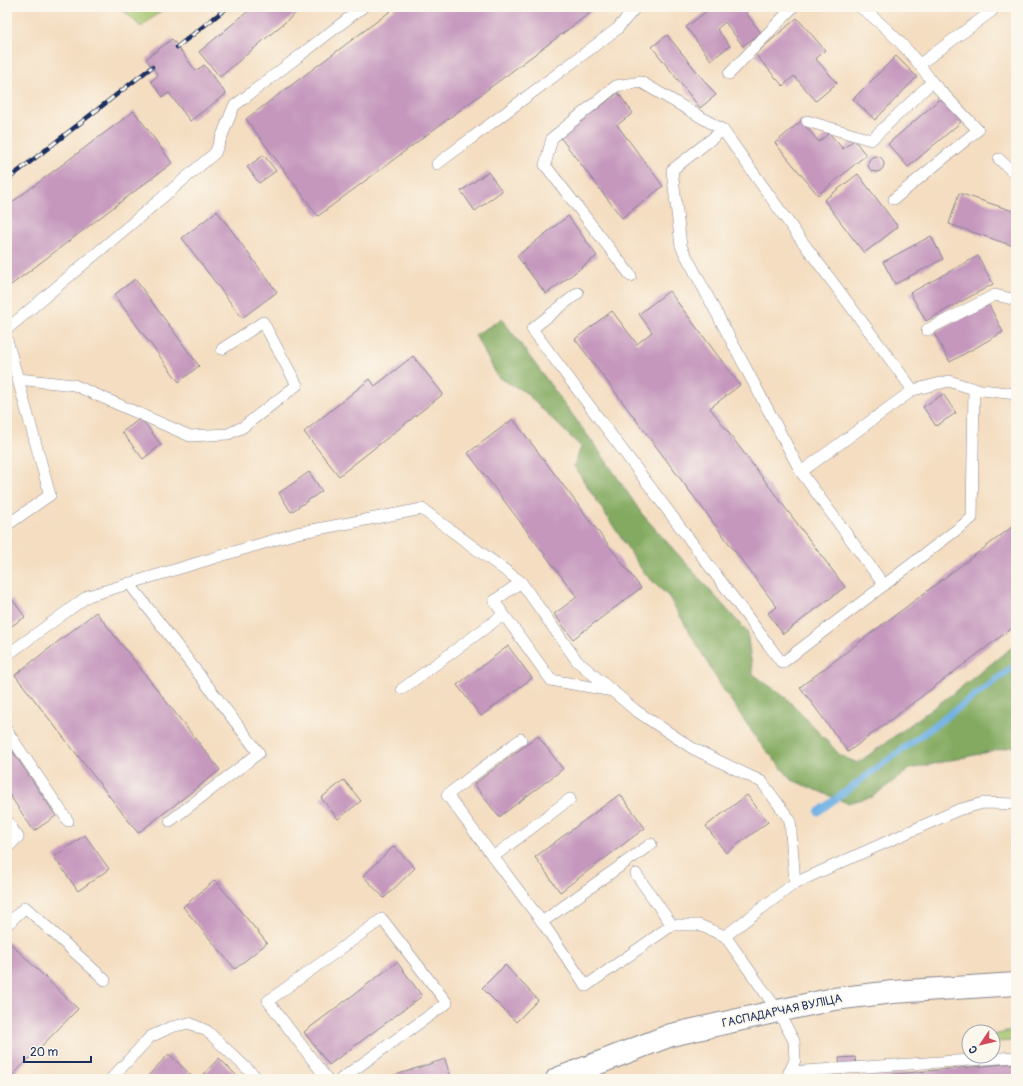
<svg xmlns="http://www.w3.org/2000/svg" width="1023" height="1086" font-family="Pangolin,sans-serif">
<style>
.green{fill:#a4c46c;stroke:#607a65}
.forest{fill:#83aa60;stroke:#4f6c5f}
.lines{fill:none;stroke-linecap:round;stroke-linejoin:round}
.stream{stroke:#6eb0e3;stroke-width:7}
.building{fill:#c597bd}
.lane-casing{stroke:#88868f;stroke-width:12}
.secondary-casing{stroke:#88868f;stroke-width:24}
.lane{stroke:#fff;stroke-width:11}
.secondary{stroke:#fff;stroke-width:22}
.rail-casing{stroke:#1b2f5e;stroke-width:4.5}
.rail{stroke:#fbf7ec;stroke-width:3;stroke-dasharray:9;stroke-linecap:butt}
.labels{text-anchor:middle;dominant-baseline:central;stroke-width:4;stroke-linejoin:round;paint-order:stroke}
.street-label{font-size:12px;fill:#1b2f5e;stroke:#fbf7ec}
</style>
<rect width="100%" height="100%" fill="#fbf7ec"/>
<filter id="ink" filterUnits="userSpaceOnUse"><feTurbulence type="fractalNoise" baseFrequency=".025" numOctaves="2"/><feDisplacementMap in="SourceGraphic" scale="8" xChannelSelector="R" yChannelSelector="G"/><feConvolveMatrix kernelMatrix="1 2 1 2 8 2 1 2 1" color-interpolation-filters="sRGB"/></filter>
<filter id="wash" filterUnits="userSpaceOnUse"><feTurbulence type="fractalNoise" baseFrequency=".012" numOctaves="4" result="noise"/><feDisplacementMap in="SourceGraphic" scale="16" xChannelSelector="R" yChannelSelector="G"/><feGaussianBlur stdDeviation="0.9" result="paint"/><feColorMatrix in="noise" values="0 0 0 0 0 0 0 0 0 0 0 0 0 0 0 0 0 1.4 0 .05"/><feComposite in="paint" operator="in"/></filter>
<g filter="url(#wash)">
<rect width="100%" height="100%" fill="#f4ddc0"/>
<g class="green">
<path d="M120,7H166L141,27Z"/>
<path d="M1016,1030V1041L993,1042V1035Z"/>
</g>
<path class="forest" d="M502,319L602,455L642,514L747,632L753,674L786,698L841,756L858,763L959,689L1016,644V746L910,769L872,797L847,803L792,780L759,742L721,686L669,597L644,573L574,466L581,447L525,392L498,377L475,335Z"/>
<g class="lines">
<path class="stream" d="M818,812L1016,665"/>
</g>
<g id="blocks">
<g class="building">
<path d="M253,7H303L220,77L199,52Z"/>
<path d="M396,7H598L318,216L246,119Z"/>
<path d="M712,7H746L743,9L761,33L743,46L725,22L717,29L730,46L711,60L686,27Z"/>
<path d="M797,18L825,50L816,59L837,83L816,101L794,76L783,86L755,54Z"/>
<path d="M667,35L716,95L700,108L652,47Z"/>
<path d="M172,39L196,71L204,65L226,94L190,121L169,93L163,97L151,81L158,75L146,59Z"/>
<path d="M896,56L917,77L875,120L853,99Z"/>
<path d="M618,93L633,113L617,125L663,186L622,218L560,137Z"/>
<path d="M941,98L961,122L908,167L888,144Z"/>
<path d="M134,111L172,163L7,288V206Z"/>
<path d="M801,121L819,142L829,133L843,149L854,140L866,155L818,195L775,143Z"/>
<path d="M264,155L276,171L259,183L247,167Z"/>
<circle cx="876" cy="164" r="8"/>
<path d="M488,172L502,191L475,211L461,191Z"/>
<path d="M858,174L898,227L864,253L824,200Z"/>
<path d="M959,193L1016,212V247L949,224Z"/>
<path d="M217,211L277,292L242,318L182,238Z"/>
<path d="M568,216L597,256L546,294L517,256Z"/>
<path d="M931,236L943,259L895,284L883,262Z"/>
<path d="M978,256L993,284L926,321L910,293Z"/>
<path d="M135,279L199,366L179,382L114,295Z"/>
<path d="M669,291L740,385L710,408L845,587L783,634L768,613L777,607L575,339L612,311L637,344L652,332L639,314Z"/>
<path d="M988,303L1003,332L950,362L934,333Z"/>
<path d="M413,356L443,394L339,476L304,432L370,379L375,386Z"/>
<path d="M943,394L956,413L936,426L923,407Z"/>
<path d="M141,418L161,445L143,459L122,432Z"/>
<path d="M513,419L641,588L573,639L554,614L577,597L468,453Z"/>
<path d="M309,472L322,491L291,512L279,493Z"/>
<path d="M1016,524V625L848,752L800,687Z"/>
<path d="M12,599L25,617L10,627L7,622V603Z"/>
<path d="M96,612L220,770L138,833L15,675Z"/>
<path d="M508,646L532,678L481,716L457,685Z"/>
<path d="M538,736L563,769L499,817L474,784Z"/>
<path d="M7,743L56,816L34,831L7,791Z"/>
<path d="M344,780L361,801L338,819L321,798Z"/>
<path d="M620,794L645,828L560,892L535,857Z"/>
<path d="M747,795L768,822L726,853L706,826Z"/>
<path d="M85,835L109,869L78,891L54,857Z"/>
<path d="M394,846L415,868L384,898L363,876Z"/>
<path d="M215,880L267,943L235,969L183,907Z"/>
<path d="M7,940L78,1009L9,1079H7Z"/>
<path d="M397,962L422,996L329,1065L304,1032Z"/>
<path d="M505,965L538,1000L516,1022L482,988Z"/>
<path d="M169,1054L195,1079H145Z"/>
<path d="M855,1057L856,1066L840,1067L839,1058Z"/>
<path d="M219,1058L240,1079H199Z"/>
<path d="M445,1059L451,1079H383Z"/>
<path d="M1016,1063V1079H862V1077Z"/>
</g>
</g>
</g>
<g filter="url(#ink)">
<use href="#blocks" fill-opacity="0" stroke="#88868f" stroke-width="1"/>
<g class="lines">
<g class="lane-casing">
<g id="lane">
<path d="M920,64L992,11"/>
<path d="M729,74L793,7"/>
<path d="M807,121L871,140L932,82C913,54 887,27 860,7"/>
<path d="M723,130L672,170L681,246L801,472"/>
<path d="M999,159L1016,175"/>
<path d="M437,164L617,29L636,7"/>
<path d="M894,199L978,130L932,82"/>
<path d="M631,276L545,165L552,138L616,86L641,82L723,130L796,233L913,390L949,381L974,389"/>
<path d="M578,293L532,329L782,663L972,518L974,389L1016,394"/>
<path d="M7,329L215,153L234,106L363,7"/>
<path d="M927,330L995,295L1016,300"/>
<path d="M7,340L50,495L7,525"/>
<path d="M18,379L74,385L190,436L228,434L243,427L297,385L263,322L222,349"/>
<path d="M521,582L494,601L551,680L613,691"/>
<path d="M129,583L259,753L170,821"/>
<path d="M884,585L801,472L913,390"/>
<path d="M7,655L88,596L297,533L422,509L521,582L577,661L635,710L692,748L762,782L790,820L795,883"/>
<path d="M402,689L503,615"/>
<path d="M7,731L68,821"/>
<path d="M521,739L447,795L542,922"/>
<path d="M7,821L18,837L7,848"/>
<path d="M493,857L570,799"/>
<path d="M636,874L672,925L586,986L542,922L651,844"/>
<path d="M7,925L25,907L105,980"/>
<path d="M672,925H699L725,936L795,883L958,810L983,803L1016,804"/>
<path d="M725,936L778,1011L794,1041L795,1060L787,1078"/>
<path d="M789,1072L1016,1057"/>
<path d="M111,1079L150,1037L171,1027L189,1023L207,1031L258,1079"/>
<path d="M327,1079L268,1001L382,919L447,1003L341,1079"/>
</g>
</g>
<g class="secondary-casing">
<path id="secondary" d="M557,1079L671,1035L778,1011L834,999L893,992L1016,984"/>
</g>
<use href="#lane" class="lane"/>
<use href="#secondary" class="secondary"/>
<g class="rail-casing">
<g id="rail">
<path d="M177,47L228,7"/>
<path d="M7,180L152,67"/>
</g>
</g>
<use href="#rail" class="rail"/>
</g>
</g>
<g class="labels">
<g class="street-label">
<text transform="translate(782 1011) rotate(-12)">ГАСПАДАРЧАЯ ВУЛІЦА</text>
</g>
</g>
<rect width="1023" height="1086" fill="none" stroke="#fbf7ec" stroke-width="24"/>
<g transform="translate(981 1044) rotate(235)"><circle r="19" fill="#fbf7ec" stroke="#a1a7b3"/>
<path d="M0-3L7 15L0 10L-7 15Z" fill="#d1495b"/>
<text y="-6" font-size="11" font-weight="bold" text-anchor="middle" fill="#1b2f5e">С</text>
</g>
<path d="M24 1056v6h67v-6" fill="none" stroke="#1b2f5e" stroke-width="2"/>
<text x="30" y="1056" font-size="12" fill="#1b2f5e" stroke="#fbf7ec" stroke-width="3" paint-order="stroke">20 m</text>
</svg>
